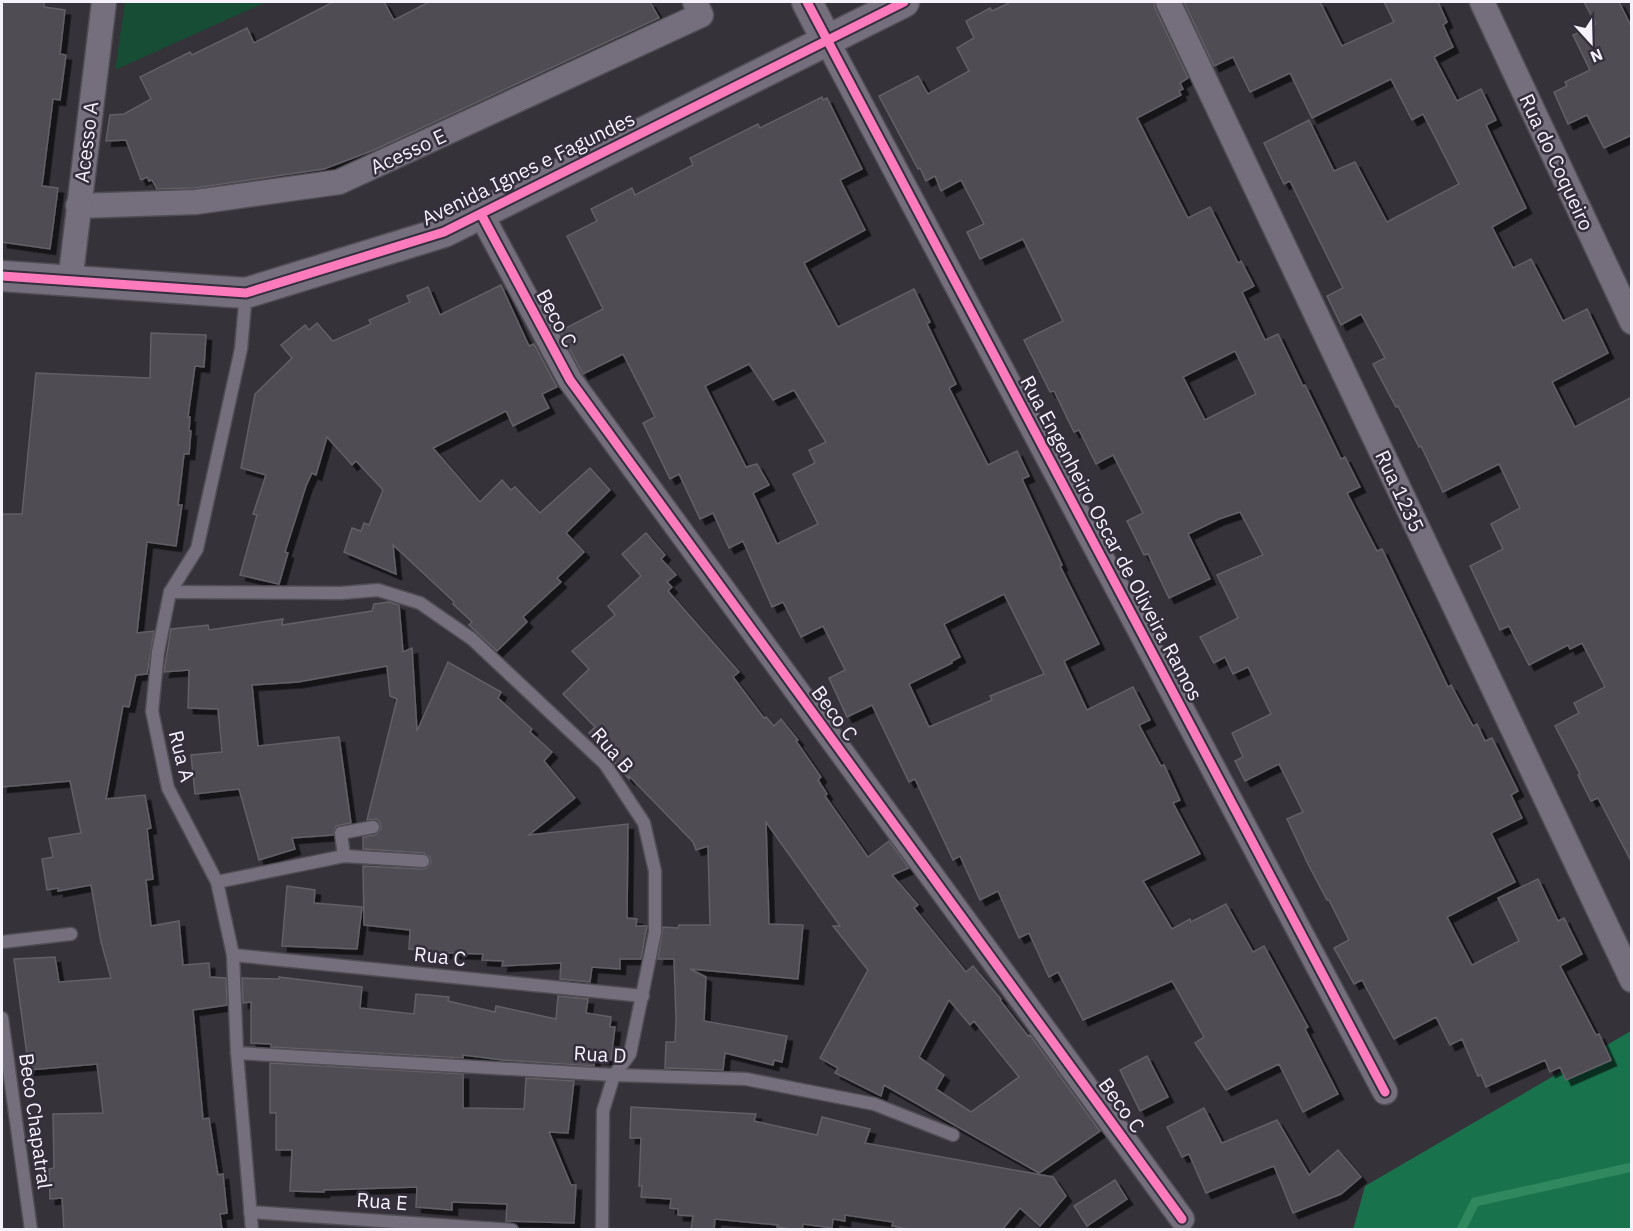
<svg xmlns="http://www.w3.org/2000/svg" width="1633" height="1231" font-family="'IBM Plex Sans',sans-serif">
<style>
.green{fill:#164d34}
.forest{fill:#18734d}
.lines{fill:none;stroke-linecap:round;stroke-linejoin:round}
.stream{stroke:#30885e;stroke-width:9}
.building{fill:#4f4d53;stroke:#625f66;stroke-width:1.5;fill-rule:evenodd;filter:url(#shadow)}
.service-casing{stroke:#504e54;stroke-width:15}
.minor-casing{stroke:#504e54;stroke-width:27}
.tertiary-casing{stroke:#504e54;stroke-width:33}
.service{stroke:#746e7d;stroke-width:12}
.minor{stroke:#746e7d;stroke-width:24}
.tertiary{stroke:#746e7d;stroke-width:30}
.cycleway-casing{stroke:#342e3d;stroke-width:13}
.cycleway{stroke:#fd7abc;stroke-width:9}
.labels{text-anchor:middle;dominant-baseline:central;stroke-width:5;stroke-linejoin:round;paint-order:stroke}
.street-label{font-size:20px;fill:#f5f2fc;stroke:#342e3d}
</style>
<defs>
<filter id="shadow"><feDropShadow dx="5.5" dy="5.5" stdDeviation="0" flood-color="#0009"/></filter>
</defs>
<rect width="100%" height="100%" fill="#35323a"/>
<path class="green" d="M125,2H266L115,70Z"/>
<path class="forest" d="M1631,1031V1229L1353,1230L1365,1186Z"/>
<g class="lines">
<path class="stream" d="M1461,1230L1475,1202L1632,1167"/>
</g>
<g class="building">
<path d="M2,2H44V7L65,10L60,54L66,55L60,100L53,99L42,186L58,188L50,249L2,242Z"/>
<path d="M333,2H384L394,20L429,2H650L659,18L374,150L324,169L195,188L157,189L152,180L149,181L147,177L141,180L126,140L106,141L110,115L124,114L151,99L140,77L190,52L192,55L247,28L254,43Z"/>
<path d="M1011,2H1154L1155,8L1188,78L1180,83L1183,89L1179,91L1181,95L1137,118L1188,218L1210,207L1238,263L1241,261L1254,286L1242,292L1265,340L1278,334L1303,386L1305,385L1341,459L1345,457L1360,487L1347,493L1377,551L1382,549L1448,687L1451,685L1473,726L1477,724L1485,741L1492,738L1518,791L1511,795L1522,818L1491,833L1515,882L1447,917L1472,965L1519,941L1498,898L1538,879L1558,921L1564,918L1582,954L1560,966L1596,1035L1599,1034L1611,1060L1566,1080L1560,1067L1550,1072L1545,1060L1486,1087L1481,1075L1478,1076L1462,1039L1450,1045L1436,1017L1394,1039L1362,980L1354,984L1348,973L1334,948L1349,940L1329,900H1327L1308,864L1287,819L1303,812L1279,764L1245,781L1235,761L1243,757L1232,733L1271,714L1248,667L1233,674L1225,657L1214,663L1200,637L1238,618L1217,575L1263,555L1240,512L1219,519L1188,534L1210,579L1169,598L1148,554L1144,555L1127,521L1143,513L1113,455L1096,464L1079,430L1074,432L1054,391L1050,392L1024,340L1063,321L1023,239L980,259L967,232L984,224L961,180L941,191L935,176L926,181L920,168L918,169L879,96L918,76L928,94L969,71L957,48L974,38L966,21L990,8L992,11ZM1235,351L1256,394L1205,420L1183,377Z"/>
<path d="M1184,2H1320L1342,46L1394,22L1384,2H1438L1447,22L1443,25L1453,47L1434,57L1457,101L1481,89L1496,120L1486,125L1526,208L1492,227L1513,268L1531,259L1563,321L1587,309L1608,353L1552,382L1575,427L1632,397V863L1598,798L1591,801L1578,775L1580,774L1555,726L1579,713L1574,703L1605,687L1582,643L1570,649L1568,645L1529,665L1509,626L1500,630L1470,566L1503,549L1491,524L1520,508L1499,464L1443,492L1421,446L1419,447L1398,406L1396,407L1373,364L1385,358L1361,314L1341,325L1327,296L1343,288L1290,181L1284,184L1264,143L1309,120L1334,171L1355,162L1387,222L1459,184L1423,114L1412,120L1391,79L1312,118L1290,73L1250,92L1233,57L1214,66Z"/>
<path d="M1584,2H1619L1632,28V135L1604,148L1587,115L1568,124L1554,92L1567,86L1565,82L1590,70L1573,35L1596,24Z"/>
<path d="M822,97L823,100L827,98L862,169L840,180L865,230L804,263L838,327L914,289L930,322L927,324L956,384L949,388L988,465L1017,451L1029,476L1022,479L1062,565L1060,566L1099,644L1064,661L1087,710L1133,687L1150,720L1139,725L1161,766L1164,765L1180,800L1173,803L1200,854L1143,881L1172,929L1190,919L1191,922L1226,904L1253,952L1264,946L1308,1027L1305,1029L1338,1094L1303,1112L1279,1064L1226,1090L1195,1043L1204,1037L1172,981L1083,1020L1058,972L1049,977L1029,933L1019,938L998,891L980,900L960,856L953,860L915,779L909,782L872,705L847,717L829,678L845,670L823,626L801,637L783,602L772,607L743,541L729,548L713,513L700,519L679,474L670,479L643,423L655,417L623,354L583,374L560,331L603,309L567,236L597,221L591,209L632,188L635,195L693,165L690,158L758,124L760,128ZM749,364L773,400L794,390L826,442L809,450L815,463L793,474L818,524L777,544L753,493L769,485L757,464L746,467L705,386ZM1004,594L1044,674L990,696L992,700L929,727L909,684L952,663V661L960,657L944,624Z"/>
<path d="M501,285L529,346L534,344L557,387L542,394L549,408L513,426L506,411L433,448L480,502L502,480L511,490L515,487L540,513L590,468L610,490L566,533L584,552L557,578L561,582L523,617L527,622L497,651L469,625L472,622L453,604L454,602L393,545L396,574L344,552L352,528L361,531L364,523L369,525L383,490L356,461L352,465L327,437L316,475L312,473L306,486L285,552L288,553L279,584L240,575L257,515L253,514L266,475L241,468L255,394L292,358L281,345L305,325L309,330L317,323L333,341L371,324L369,320L410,302L407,296L428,287L440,315Z"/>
<path d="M151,333L206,335L204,367L195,366L188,417H190L189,431H191L189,454H184L178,505H182L176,546L147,542L137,633L154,631L147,674L136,675L129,707L123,706L106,799L145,795L151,828L147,829L153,879L146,880L151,926L179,921L183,965L209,963L210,977L226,978L227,1005L193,1010L203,1119L209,1118L218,1175L223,1174L227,1213L220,1214L222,1230H64L62,1198L50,1199L49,1169L54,1168L53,1114L103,1113L97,1064L29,1070L14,959L55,957L59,982L111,978L101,942L91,885L58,891V888L47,890L42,859L53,857L49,838L81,833L70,781L2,787V514H22L36,373L150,378Z"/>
<path d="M646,533L665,555L661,559L676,575L667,582L672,587L668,591L739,672L733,677L764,718L766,717L774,726L781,719L798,740L796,741L821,777L818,780L827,794L825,796L868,857L889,841L909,868L892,875L918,905L914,908L966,972L973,966L1001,999L1000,1000L1028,1036L1030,1035L1100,1131L1039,1173L884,1085L881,1096L835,1073L838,1068L820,1058L868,970L833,926H840L766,822L769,924L803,925L798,979L690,969L706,977L704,1021L787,1036L782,1062L774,1060L773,1065L725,1053L723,1070L665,1068L666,1042H675L676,1019L674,959H658L663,927L678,928L679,925H710L708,846L696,850L693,842L629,776V779L589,733L595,727L563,694L589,669L572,651L615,615L608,606L641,576L622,554ZM949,1000L970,1025L974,1021L1019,1077L971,1112L936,1089L944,1075L919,1057Z"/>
<path d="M389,602L399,605L403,652L412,648L417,731L448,662L501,692L498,698L532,729L530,732L552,752L544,761L575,798L529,835L628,824L627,918L637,919L636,926H647L641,959H620V969L592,967L590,982L560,979L561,963L502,966L503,961L482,960L483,954L420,952L421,950L409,949L410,930L364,925L363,866L422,869L427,868L431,862L430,857L424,853L363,849V837L375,835L381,829L380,822L376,819L367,820L397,699L390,696L387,666L298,682L252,685L258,746L339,737L351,823L336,826L333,835L292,838L295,849L259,860L239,789L195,794L191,755L222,752L218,709L188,708L189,670L164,672L171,629L208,625L209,630L283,619L282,625L372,611L374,604Z"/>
<path d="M287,886L315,890L314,903L362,907L357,949L282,946Z"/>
<path d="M279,977L362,987L360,1008L414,1014L416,994L449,997L448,1001L495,1012L496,1006L556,1019L558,996L588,999L586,1013L611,1017L610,1027H615L611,1060L595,1057L594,1066L503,1060L463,1055V1058L271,1047V1044L251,1043V1002L243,1003L242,978L279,979Z"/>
<path d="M1147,1056L1168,1097L1140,1111L1120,1070Z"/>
<path d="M270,1063L463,1074V1108L524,1109L526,1078L574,1081L568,1133L549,1132L571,1185H576L574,1223L506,1221L507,1204L452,1202V1210L416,1207L417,1187L324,1190V1192L290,1191L292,1150H276V1113H270Z"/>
<path d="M631,1107L756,1114L754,1121L817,1135L822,1117L870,1129L865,1143L1053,1177L1066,1196L1040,1226L1020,1208L1002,1230H913L892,1226L893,1222L845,1215V1221L833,1219L832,1228L803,1224L802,1230H798L777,1227L778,1225L715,1219L714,1230H691L693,1216L678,1215V1209L670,1208L671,1199L641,1197L642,1186H639L641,1138H630Z"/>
<path d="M1204,1108L1222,1143L1277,1120L1309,1175L1338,1150L1361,1177L1341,1194L1293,1213L1274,1166L1206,1193L1189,1154L1182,1157L1167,1127Z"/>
<path d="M1115,1180L1127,1199L1087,1226L1074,1206Z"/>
</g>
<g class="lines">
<g class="service-casing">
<g id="service">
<path d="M246,293L241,349L197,549L170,592L158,652L152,711L168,788L217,882L233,955L237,1053L252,1230"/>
<path d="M170,592L341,593L378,590L420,603L472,639L605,764L644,823L655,871V932L630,1054L614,1075L603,1111L602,1230"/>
<path d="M344,856L341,833L373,827"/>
<path d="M217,882L344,856L423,861"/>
<path d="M2,942L71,934"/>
<path d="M233,955L643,996"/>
<path d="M2,1018L31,1230"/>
<path d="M237,1053L614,1075L746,1079L874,1104L953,1135"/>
<path d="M250,1212L512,1230"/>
</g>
</g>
<g class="minor-casing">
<g id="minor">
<path d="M1168,2L1632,980"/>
<path d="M1482,2L1632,322"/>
<path d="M827,41L1385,1092"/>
<path d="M78,206L196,202L339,182L701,15L695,2"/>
<path d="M481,214L570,380L1182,1219"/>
<path d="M70,282L104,2"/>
</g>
</g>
<g class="tertiary-casing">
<g id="tertiary">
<path d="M807,2L827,41"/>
<path d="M2,276L246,293L444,232L904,2"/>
</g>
</g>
<use href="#service" class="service"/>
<use href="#minor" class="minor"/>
<use href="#tertiary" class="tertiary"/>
<g class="cycleway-casing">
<g id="cycleway">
<path d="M807,2L1385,1092"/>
<path d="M481,214L570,380L1182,1219"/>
<path d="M2,276L246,293L444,232L904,2"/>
</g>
</g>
<use href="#cycleway" class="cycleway"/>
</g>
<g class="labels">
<g class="street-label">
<text transform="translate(86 142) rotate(-83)">Acesso A</text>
<text transform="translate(408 151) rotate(-25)">Acesso E</text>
<text transform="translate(1557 162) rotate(65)">Rua do Coqueiro</text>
<text transform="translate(528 168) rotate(-26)">Avenida Ignes e Fagundes</text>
<text transform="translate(557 318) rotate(62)">Beco C</text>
<text transform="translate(1400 491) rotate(65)">Rua 1235</text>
<text transform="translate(1112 538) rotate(62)">Rua Engenheiro Oscar de Oliveira Ramos</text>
<text transform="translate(835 713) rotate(54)">Beco C</text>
<text transform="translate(613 750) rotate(49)">Rua B</text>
<text transform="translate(182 756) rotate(76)">Rua A</text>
<text transform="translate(440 956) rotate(6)">Rua C</text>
<text transform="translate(600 1054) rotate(3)">Rua D</text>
<text transform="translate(1122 1105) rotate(54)">Beco C</text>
<text transform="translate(36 1121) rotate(82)">Beco Chapatral</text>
<text transform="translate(382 1201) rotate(4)">Rua E</text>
</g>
</g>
<rect width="1633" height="1231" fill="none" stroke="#f5f2fc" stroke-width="6"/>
<g transform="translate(1591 42) rotate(158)" stroke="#342e3d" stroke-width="4.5" paint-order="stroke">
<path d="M0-4.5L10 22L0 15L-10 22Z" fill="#f5f2fc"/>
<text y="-9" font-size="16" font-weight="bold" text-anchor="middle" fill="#f5f2fc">N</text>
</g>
</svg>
